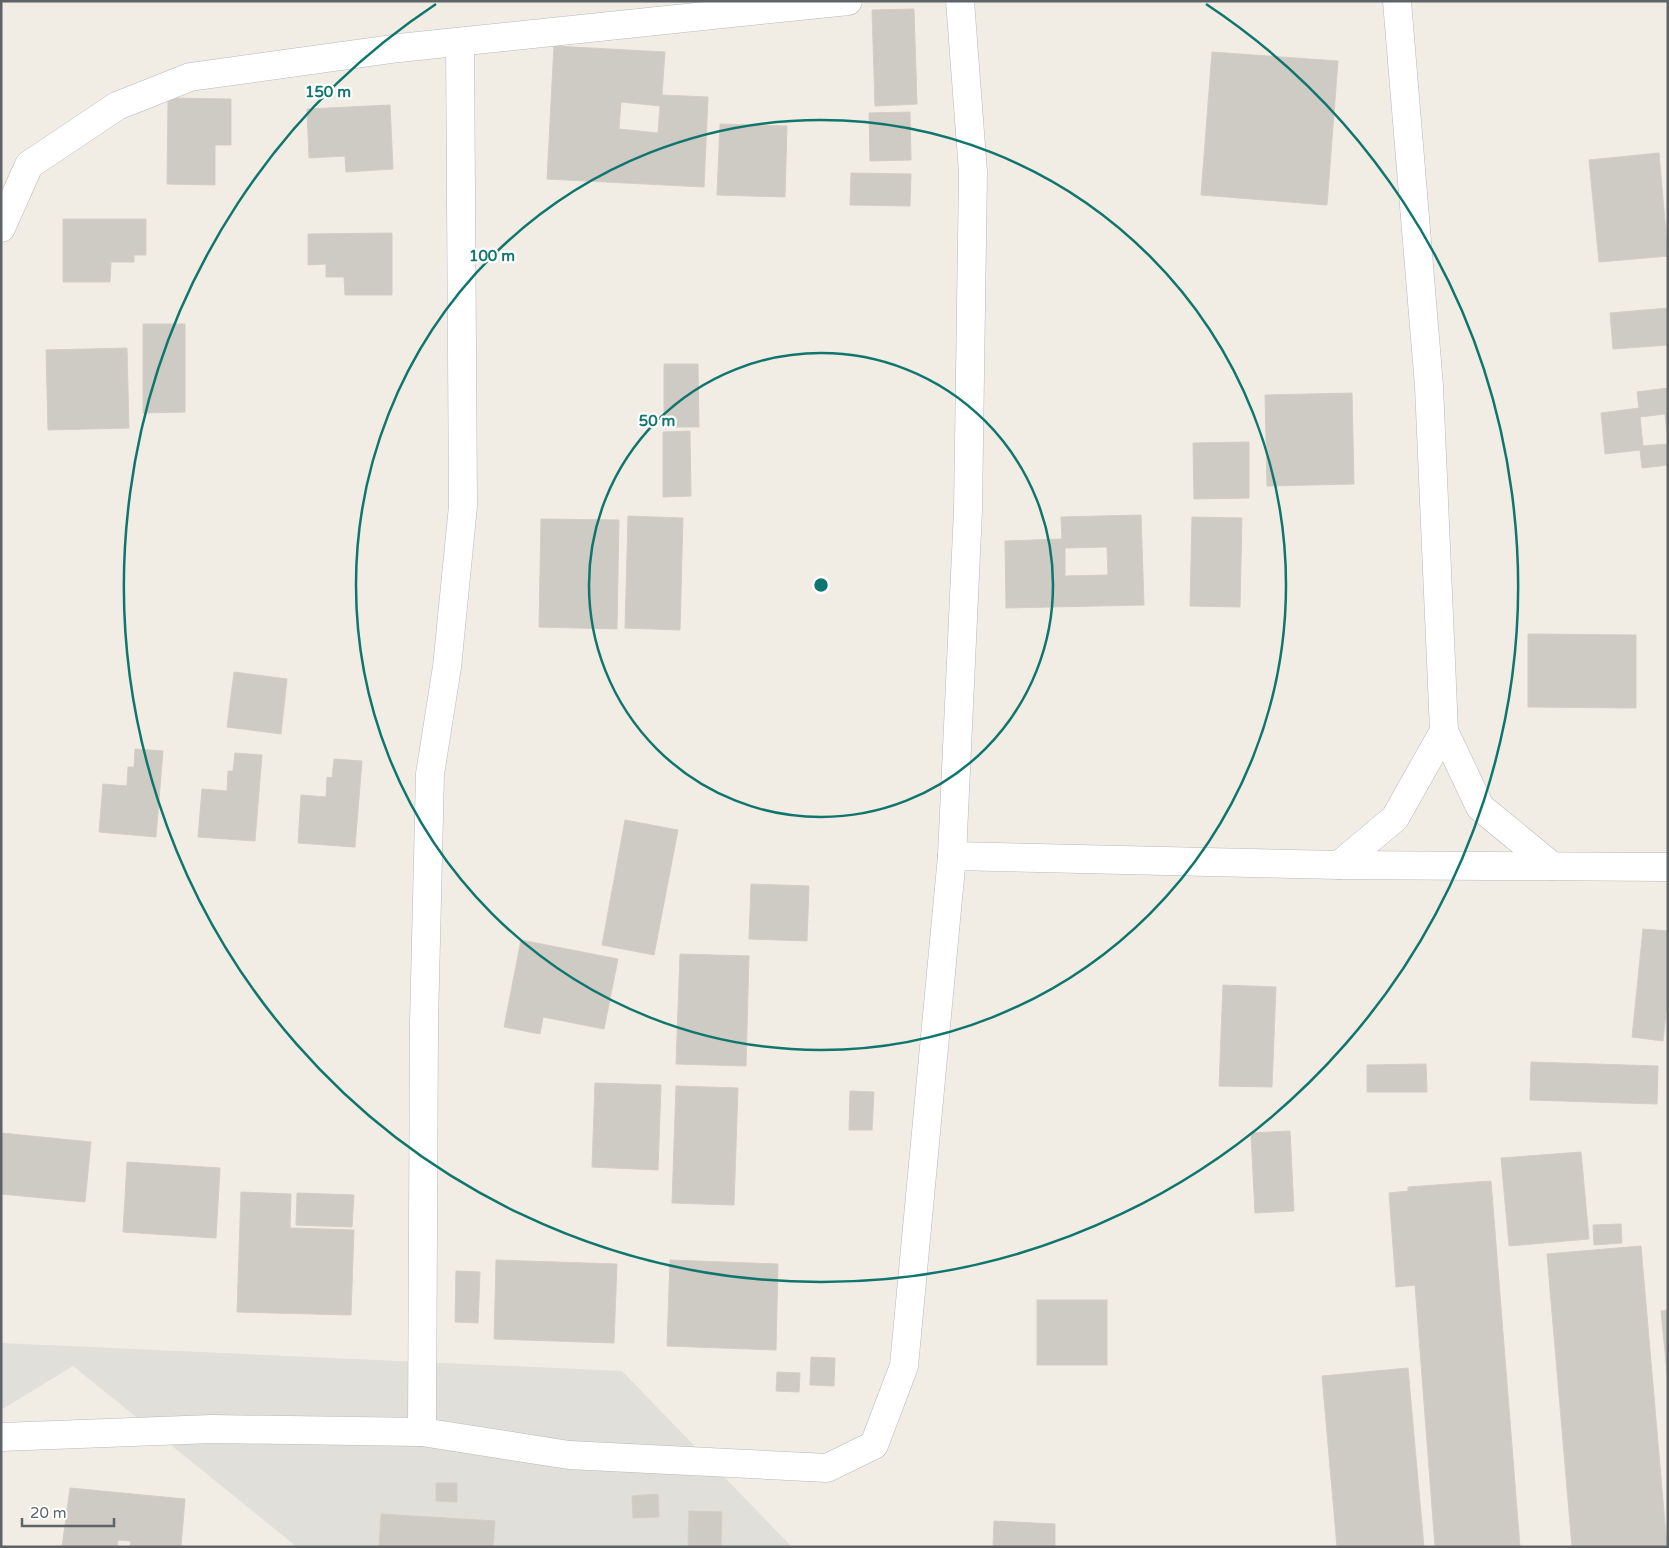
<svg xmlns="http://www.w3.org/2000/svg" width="1669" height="1548" font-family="'Varela Round',sans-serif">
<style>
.industrial{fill:#e1dfda}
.building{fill:#cecac4;stroke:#d6cdc3;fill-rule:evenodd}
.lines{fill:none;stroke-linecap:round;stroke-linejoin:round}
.minor-casing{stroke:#b6b9bd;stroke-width:29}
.minor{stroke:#fff;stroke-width:28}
.ring{fill:none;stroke:#0f766e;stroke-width:2.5}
.centre{fill:#0f766e;stroke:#fff;stroke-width:2.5}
.ring-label{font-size:15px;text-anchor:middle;font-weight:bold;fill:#0f766e;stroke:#fff;stroke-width:4.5;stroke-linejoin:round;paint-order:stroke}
</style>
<rect width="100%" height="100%" fill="#f1ede5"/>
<path class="industrial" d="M1,1343L622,1371L792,1547H297L73,1366L1,1410Z"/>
<g class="building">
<path d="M914,9L917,104L875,106L872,10Z"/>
<path d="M554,46L665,52L662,95L708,97L704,187L547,179ZM621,102L660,106L658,133L619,129Z"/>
<path d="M1212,52L1338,61L1327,205L1201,195Z"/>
<path d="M168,98L231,99V145H215V185L167,184Z"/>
<path d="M390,105L393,169L346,172L345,156L309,158L307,109Z"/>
<path d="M910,112L911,160L870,161L869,113Z"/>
<path d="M720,124L787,126L785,197L717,195Z"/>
<path d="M1659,153L1668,256L1599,262L1589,160Z"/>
<path d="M851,173L911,174L910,206L850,205Z"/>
<path d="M63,219H146V255H134V262H111L110,282H63Z"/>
<path d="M392,233V295H345L344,277H326V264L308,265V234Z"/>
<path d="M1668,308V345L1613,349L1610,313Z"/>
<path d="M143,324H185V412L143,413Z"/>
<path d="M127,348L129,428L48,430L46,350Z"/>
<path d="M664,364H698L699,427H664Z"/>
<path d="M1668,388V441L1665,414L1640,417L1643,446L1668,444V465L1642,468L1640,450L1605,454L1601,413L1639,408L1637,392Z"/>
<path d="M1352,393L1354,484L1267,486L1265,395Z"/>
<path d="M690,431L691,496L663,497V432Z"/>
<path d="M1249,442V498L1194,499L1193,443Z"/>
<path d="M1141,515L1144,605L1006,608L1005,541L1062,539L1061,517ZM1107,547L1108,575L1065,576V548Z"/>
<path d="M628,516L683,518L680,630L625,628Z"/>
<path d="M1192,517L1242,518L1240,607L1190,606Z"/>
<path d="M541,519L619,520L617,629L539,627Z"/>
<path d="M1528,634L1636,635V708L1528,707Z"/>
<path d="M234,672L287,679L281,734L227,727Z"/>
<path d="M135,749L163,751L156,837L99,832L103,784L127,786L128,767H134Z"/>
<path d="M235,753L262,755L255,841L198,837L202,789L227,791L228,771H233Z"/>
<path d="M334,759L362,761L355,847L298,843L301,795L326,797L327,777L332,778Z"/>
<path d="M625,820L678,830L654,955L602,945Z"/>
<path d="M751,884L809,886L807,941L749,939Z"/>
<path d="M1643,929L1668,931V994L1663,1041L1632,1037Z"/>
<path d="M521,940L618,959L604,1029L543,1017L540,1034L504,1027Z"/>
<path d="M680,954L749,956L746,1066L676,1064Z"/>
<path d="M1223,985L1276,987L1272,1087L1219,1086Z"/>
<path d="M1531,1062L1658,1066L1657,1104L1530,1100Z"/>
<path d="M1426,1064L1427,1092H1367V1065Z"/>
<path d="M595,1083L661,1085L658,1170L592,1167Z"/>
<path d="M676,1086L738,1088L734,1205L672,1203Z"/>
<path d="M850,1091L874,1092L872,1130H849Z"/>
<path d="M1290,1131L1294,1211L1255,1213L1251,1133Z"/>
<path d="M1,1133L91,1142L85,1202L1,1194Z"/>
<path d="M1581,1152L1589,1239L1509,1246L1501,1158Z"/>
<path d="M127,1162L220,1168L216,1238L123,1232Z"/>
<path d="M1491,1181L1520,1547H1435L1415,1285L1396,1287L1389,1193L1408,1191V1187Z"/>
<path d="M241,1192L291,1194L290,1228L354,1230L351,1315L237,1312Z"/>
<path d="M297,1193L354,1195L352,1227L296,1225Z"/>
<path d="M1621,1224L1622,1243L1594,1245L1593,1225Z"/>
<path d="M1641,1246L1667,1547H1572L1547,1254Z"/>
<path d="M496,1260L617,1264L614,1343L494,1339Z"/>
<path d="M670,1260L778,1264L776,1350L667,1346Z"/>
<path d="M456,1271L480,1272L478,1323L455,1322Z"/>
<rect x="1037" y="1300" width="70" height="65"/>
<path d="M1668,1310V1383L1661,1311Z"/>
<path d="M811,1357L835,1358L834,1386L810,1385Z"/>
<path d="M1408,1368L1424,1547H1337L1322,1376Z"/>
<path d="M777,1372L800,1373L799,1392L776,1391Z"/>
<path d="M436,1483H457V1502L436,1501Z"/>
<path d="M70,1488L185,1499L181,1547H130L131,1541L118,1540L117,1547H62Z"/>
<path d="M658,1494L659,1517L633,1518L632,1496Z"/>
<path d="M689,1511L722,1512L721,1547H688Z"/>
<path d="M381,1514L495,1521L493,1547H379Z"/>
<path d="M994,1521L1055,1524V1547H993Z"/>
</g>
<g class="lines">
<g class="minor-casing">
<g id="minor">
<path d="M1397,1L1429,386L1444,731L1480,807L1552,866"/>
<path d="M1,228L29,165L117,106L190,77L399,48L848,1"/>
<path d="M952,856L1339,865L1668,867"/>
<path d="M1339,865L1395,818L1444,731"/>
<path d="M422,1432L424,1023L430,774L447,667L463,506L460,42"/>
<path d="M1,1437L212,1429L422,1432L569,1455L827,1468L874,1445L904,1366L952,856L968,510L973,172L960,1"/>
</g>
</g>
<use href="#minor" class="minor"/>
</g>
<g class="ring">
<circle cx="821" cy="585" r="232"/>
<circle cx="821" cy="585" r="465"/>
<path d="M1206 4A697 697 0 1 1 436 4"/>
</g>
<circle cx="821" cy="585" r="8" class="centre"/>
<g class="ring-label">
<text x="328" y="97">150 m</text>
<text x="492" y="261">100 m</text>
<text x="657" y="426">50 m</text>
</g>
<rect width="1669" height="1548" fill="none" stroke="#5d6367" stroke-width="5"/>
<path d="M22 1518v8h92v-8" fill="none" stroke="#5d6367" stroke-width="2.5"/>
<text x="30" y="1518" font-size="15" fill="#5d6367" stroke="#ffffff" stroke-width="4" paint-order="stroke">20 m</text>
</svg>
